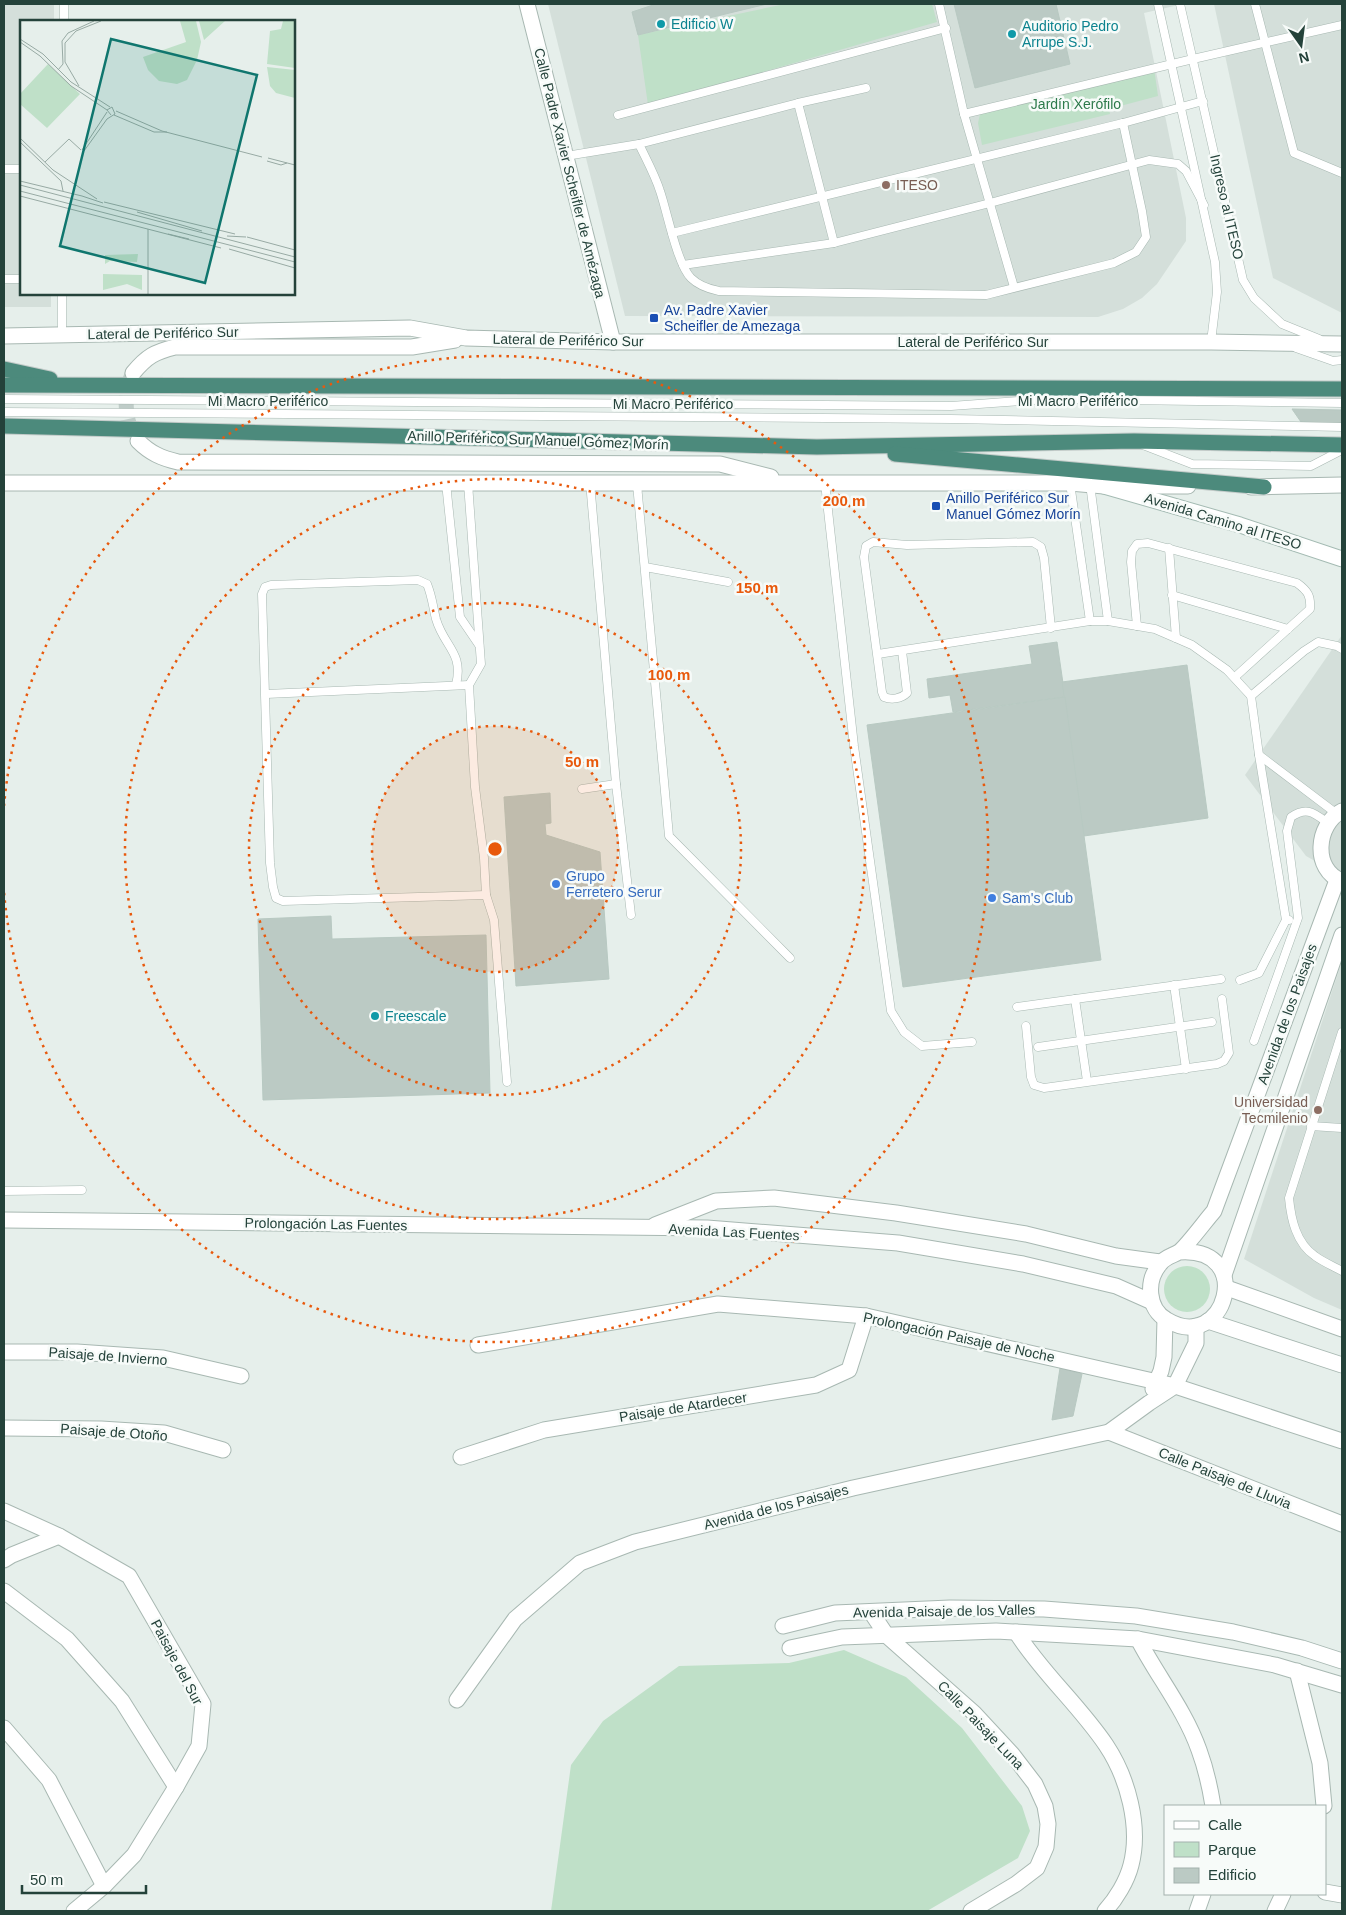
<svg xmlns="http://www.w3.org/2000/svg" width="1346" height="1915" font-family="Arial,sans-serif">
<style>
.built{fill:#d4dfda}
.green{fill:#bfe0c8}
.building{fill:#bbcac4;stroke:#b8c9c2}
.lines{fill:none;stroke-linecap:round;stroke-linejoin:round}
.tertiary-tunnel{stroke:#bfccc8;stroke-width:15;stroke-dasharray:15 8;stroke-linecap:butt}
.service-casing{stroke:#a8b8b2;stroke-width:9}
.minor-casing{stroke:#a8b8b2;stroke-width:17}
.tertiary-casing{stroke:#a8b8b2;stroke-width:17}
.secondary-casing{stroke:#a4bbb3;stroke-width:17}
.trunk-casing{stroke:#c2cac8;stroke-width:17}
.service{stroke:#fff;stroke-width:8}
.minor{stroke:#fff;stroke-width:15}
.tertiary{stroke:#fff;stroke-width:15}
.secondary{stroke:#fff;stroke-width:15}
.trunk{stroke:#4c8a7c;stroke-width:15}
.ring{fill:none;stroke:#e8590c;stroke-width:2.5;stroke-dasharray:2.5 5}
.culture-dot{fill:#0f9aa8;stroke:#f7fbf9;stroke-width:2}
.education-dot{fill:#8d6e63;stroke:#f7fbf9;stroke-width:2}
.transit-dot{fill:#1a4fb4;stroke:#f7fbf9;stroke-width:2}
.shop-dot{fill:#3f7fe0;stroke:#f7fbf9;stroke-width:2}
.labels{text-anchor:middle;dominant-baseline:central;stroke-width:5;stroke-linejoin:round;paint-order:stroke}
.culture-label{font-size:14px;fill:#0d838f;stroke:#f7fbf9;text-anchor:start}
.park-label{font-size:14px;fill:#2d7a4b;stroke:#f7fbf9}
.street-label{font-size:14px;fill:#24423a;stroke:#f7fbf9}
.education-label{font-size:14px;fill:#785e54;stroke:#f7fbf9;text-anchor:start}
.transit-label{font-size:14px;fill:#164399;stroke:#f7fbf9;text-anchor:start}
.shop-label{font-size:14px;fill:#366cbe;stroke:#f7fbf9;text-anchor:start}
.inset-road{fill:none;stroke:#98aaa4;stroke-width:1}
.view{fill:#0f766e;fill-opacity:0.15;stroke:#0f766e;stroke-width:2.5}
.inset-edge{fill:none;stroke:#24423a;stroke-width:2.5}
.centre{fill:#e8590c;stroke:#f7fbf9;stroke-width:2.5}
.ring-label{font-size:15px;text-anchor:middle;font-weight:bold;fill:#e8590c;stroke:#f7fbf9;stroke-width:5;stroke-linejoin:round;paint-order:stroke}
</style>
<rect width="100%" height="100%" fill="#e6efeb"/>
<g class="built">
<path d="M4,4H54V21H21V294H51V307H4Z"/>
<path d="M548,4H1183L1144,13L1186,218V241L1157,284L1142,298L1123,309L1098,317L625,316Z"/>
<path d="M1214,4H1342V313L1273,278Z"/>
<path d="M1342,635V876L1306,856L1245,775Z"/>
<path d="M1342,961V1310L1314,1298L1244,1259Z"/>
</g>
<g class="green">
<path d="M785,4H932L937,22L648,105L638,35Z"/>
<path d="M1154,68L1158,96L1109,109L1110,114L982,145L978,123L980,114Z"/>
<circle cx="1187" cy="1289" r="23"/>
<path d="M844,1650L906,1677L962,1728L1022,1806L1030,1831L1018,1858L927,1911H551L571,1765L603,1721L679,1666L789,1663Z"/>
</g>
<g class="building">
<path d="M656,4H767L638,35L632,12Z"/>
<path d="M954,4H1056L1070,64L975,88Z"/>
<path d="M1292,409L1342,410V423L1301,422Z"/>
<path d="M1057,642L1065,697L953,712L950,695L929,698L927,679L1032,664L1029,646Z"/>
<path d="M1187,665L1208,818L1084,836L1062,682Z"/>
<path d="M1065,697L1101,960L903,987L867,725Z"/>
<path d="M550,793L551,823L545,824L546,835L600,852L609,979L516,986L504,797Z"/>
<path d="M331,916L332,939L486,935L490,1093L263,1100L258,919Z"/>
<path d="M1060,1368L1082,1374L1073,1416L1052,1420Z"/>
</g>
<g class="lines">
<path class="tertiary-tunnel" d="M132,374C124,396 123,420 137,440"/>
<g class="service-casing">
<g id="service">
<path d="M939,4L964,114L1014,287"/>
<path d="M1158,4L1215,262L1217,292L1211,342"/>
<path d="M1180,4L1243,280L1254,298L1282,324L1319,339"/>
<path d="M1255,4L1294,153L1342,173"/>
<path d="M64,21V4"/>
<path d="M866,88L798,103L639,144C646,159 655,175 660,191C667,211 677,264 691,278C699,286 709,289 719,291L986,295L1114,263L1136,252L1146,237L1142,211L1123,123"/>
<path d="M798,103L834,243"/>
<path d="M964,114L1193,59L1342,25"/>
<path d="M618,115L946,28"/>
<path d="M566,156L639,144"/>
<path d="M4,169H21"/>
<path d="M672,233L1123,123L1203,101"/>
<path d="M683,265L834,243L990,203L1149,160L1178,164L1186,171L1204,205"/>
<path d="M4,279H21"/>
<path d="M62,334V294"/>
<path d="M1296,348L1333,361L1342,360"/>
<path d="M4,399L951,406L1047,399L1342,403"/>
<path d="M4,412L951,419L1342,427"/>
<path d="M1143,445L1192,464L1311,466L1342,450"/>
<path d="M590,482L616,784L631,915"/>
<path d="M446,483L460,617L479,645"/>
<path d="M468,483L481,664L469,685L475,787L484,858L486,895L494,920L507,1082"/>
<path d="M825,483L854,746L891,1011L904,1032L922,1046L972,1042"/>
<path d="M1070,483L1090,621"/>
<path d="M637,484L669,836L790,958"/>
<path d="M1090,484L1108,621"/>
<path d="M1169,548L1176,638"/>
<path d="M645,567L728,582"/>
<path d="M1172,595L1288,629"/>
<path d="M1137,626L1131,562L1132,551L1137,544L1148,543L1297,583C1308,591 1311,596 1310,609L1235,677"/>
<path d="M902,651L907,693C901,699 891,700 884,697L882,692L864,557L866,546L873,542L907,545L1033,542L1041,547L1044,558L1051,628"/>
<path d="M878,654L1090,621H1108L1155,629L1192,645L1227,670L1251,696L1259,755L1337,814"/>
<path d="M456,685C464,652 444,647 436,619C433,607 432,596 427,584L418,580L271,585L265,587L262,594L270,863L273,887L276,898L283,901L486,895"/>
<path d="M266,694L469,685"/>
<path d="M1251,696L1304,651L1318,642L1337,646L1342,649"/>
<path d="M1259,755L1286,920"/>
<path d="M582,789L616,784"/>
<path d="M1240,980L1259,973L1286,920H1289"/>
<path d="M1174,985L1186,1069"/>
<path d="M1075,999L1087,1081"/>
<path d="M1017,1007L1221,979"/>
<path d="M1026,1026L1031,1077L1034,1085L1044,1088L1217,1064L1224,1061L1229,1053L1222,999"/>
<path d="M1342,1032L1289,1198C1291,1219 1296,1243 1315,1256C1323,1262 1333,1266 1342,1271"/>
<path d="M1254,1041L1298,918L1287,831L1291,817C1307,806 1314,813 1328,823"/>
<path d="M1038,1047L1212,1022"/>
<path d="M1311,1126L1342,1128"/>
<path d="M4,1191L82,1190"/>
</g>
</g>
<g class="minor-casing">
<g id="minor">
<path d="M478,1345L718,1304L866,1316L1175,1386L1342,1441"/>
<path d="M4,1352H77L163,1358L241,1376"/>
<path d="M1153,1389L1161,1371L1164,1357L1165,1319"/>
<path d="M4,1428L101,1429L164,1433L223,1450"/>
<path d="M1109,1432L1342,1524"/>
<path d="M461,1457L544,1430L816,1385L849,1370L866,1316"/>
<path d="M4,1511L59,1536L129,1576L203,1704L199,1746L176,1787L134,1855L104,1886L74,1911"/>
<path d="M4,1560L12,1555L59,1536"/>
<path d="M4,1591L67,1639L122,1701L176,1787"/>
<path d="M871,1612L887,1636L974,1713L1012,1754L1035,1784L1045,1806L1048,1824L1046,1847L1037,1868L1016,1884L971,1911"/>
<path d="M783,1626L835,1613L950,1608L1044,1609L1136,1616L1233,1632L1302,1648L1342,1661"/>
<path d="M1016,1632C1042,1673 1079,1705 1106,1745C1128,1778 1141,1827 1131,1865C1127,1881 1116,1899 1105,1911"/>
<path d="M1138,1639C1157,1676 1185,1710 1199,1750C1206,1769 1210,1787 1213,1806"/>
<path d="M790,1648L842,1637L996,1631L1138,1639L1275,1665L1342,1685"/>
<path d="M1297,1671L1320,1763L1324,1806"/>
<path d="M457,1700L515,1619L580,1563L635,1542L853,1488L1109,1432L1149,1403L1175,1386L1196,1343V1326"/>
<path d="M4,1728L49,1780L104,1886"/>
<path d="M1325,1892L1342,1895"/>
<path d="M1197,1911L1203,1894"/>
<path d="M1275,1911L1283,1894"/>
</g>
</g>
<g class="tertiary-casing">
<g id="tertiary">
<path d="M527,4L613,342"/>
<path d="M4,336L410,328L466,338L613,342H1211L1342,344"/>
<path d="M133,373C147,356 155,352 175,347H412L455,340"/>
<path d="M138,441C150,453 161,458 178,462L720,464L771,477"/>
<path d="M4,483H1070L1104,486H1188"/>
<path d="M1251,487L1342,485"/>
<path d="M1342,811C1316,824 1312,870 1342,881"/>
<path d="M4,1220L707,1228L898,1243L1023,1264L1116,1286L1152,1302"/>
<path d="M655,1225L716,1201L774,1198L896,1213L1026,1234L1116,1256L1160,1262"/>
<path d="M1179,1252C1257,1246 1225,1355 1167,1320C1147,1309 1146,1280 1160,1264C1165,1257 1172,1256 1179,1252C1187,1246 1206,1220 1214,1211L1337,880"/>
<path d="M1224,1275L1342,935"/>
<path d="M1227,1288L1342,1329"/>
<path d="M1208,1321L1342,1365"/>
</g>
</g>
<g class="secondary-casing">
<path id="secondary" d="M1104,486L1240,525L1342,559"/>
</g>
<g class="trunk-casing">
<g id="trunk">
<path d="M4,369L50,379"/>
<path d="M4,385L1342,389"/>
<path d="M4,426L817,447L1134,441L1342,445"/>
<path d="M895,454L1264,487"/>
</g>
</g>
<use href="#service" class="service"/>
<use href="#minor" class="minor"/>
<use href="#tertiary" class="tertiary"/>
<use href="#secondary" class="secondary"/>
<use href="#trunk" class="trunk"/>
</g>
<circle cx="495" cy="849" r="123" fill="#e8590c" fill-opacity=".12"/>
<g class="ring">
<circle cx="495" cy="849" r="123"/>
<circle cx="495" cy="849" r="246"/>
<circle cx="495" cy="849" r="370"/>
<path d="M4 806A493 493 0 1 1 4 892"/>
</g>
<g class="culture-dot">
<circle cx="661" cy="24" r="5"/>
<circle cx="1012" cy="34" r="5"/>
<circle cx="375" cy="1016" r="5"/>
</g>
<g class="education-dot">
<circle cx="886" cy="185" r="5"/>
<circle cx="1318" cy="1110" r="5"/>
</g>
<g class="transit-dot">
<rect x="649" y="313" width="10" height="10" rx="2.5"/>
<rect x="931" y="501" width="10" height="10" rx="2.5"/>
</g>
<g class="shop-dot">
<circle cx="556" cy="884" r="5"/>
<circle cx="992" cy="898" r="5"/>
</g>
<g class="labels">
<g class="culture-label">
<text x="671" y="24">Edificio W</text>
<text x="1022" y="26">Auditorio Pedro<tspan x="1022" dy="16">Arrupe S.J.</tspan></text>
<text x="385" y="1016">Freescale</text>
</g>
<g class="park-label">
<text x="1076" y="104">Jardín Xerófilo</text>
</g>
<g class="street-label">
<text transform="translate(570 173) rotate(76)">Calle Padre Xavier Scheifler de Amézaga</text>
<text transform="translate(1227 207) rotate(77)">Ingreso al ITESO</text>
<text transform="translate(163 333) rotate(-1)">Lateral de Periférico Sur</text>
<text transform="translate(568 340) rotate(1)">Lateral de Periférico Sur</text>
<text x="973" y="342">Lateral de Periférico Sur</text>
<text x="268" y="401">Mi Macro Periférico</text>
<text x="1078" y="401">Mi Macro Periférico</text>
<text x="673" y="404">Mi Macro Periférico</text>
<text transform="translate(538 440) rotate(2)">Anillo Periférico Sur Manuel Gómez Morín</text>
<text transform="translate(1223 521) rotate(17)">Avenida Camino al ITESO</text>
<text transform="translate(1287 1014) rotate(-70)">Avenida de los Paisajes</text>
<text transform="translate(326 1224) rotate(1)">Prolongación Las Fuentes</text>
<text transform="translate(734 1232) rotate(3)">Avenida Las Fuentes</text>
<text transform="translate(959 1337) rotate(12)">Prolongación Paisaje de Noche</text>
<text transform="translate(108 1356) rotate(4)">Paisaje de Invierno</text>
<text transform="translate(683 1407) rotate(-9)">Paisaje de Atardecer</text>
<text transform="translate(114 1432) rotate(4)">Paisaje de Otoño</text>
<text transform="translate(1225 1478) rotate(22)">Calle Paisaje de Lluvia</text>
<text transform="translate(776 1507) rotate(-14)">Avenida de los Paisajes</text>
<text transform="translate(944 1611) rotate(-1)">Avenida Paisaje de los Valles</text>
<text transform="translate(177 1662) rotate(62)">Paisaje del Sur</text>
<text transform="translate(981 1725) rotate(46)">Calle Paisaje Luna</text>
</g>
<g class="education-label">
<text x="896" y="185">ITESO</text>
<text x="1308" y="1102" text-anchor="end">Universidad<tspan x="1308" dy="16">Tecmilenio</tspan></text>
</g>
<g class="transit-label">
<text x="664" y="310">Av. Padre Xavier<tspan x="664" dy="16">Scheifler de Amezaga</tspan></text>
<text x="946" y="498">Anillo Periférico Sur<tspan x="946" dy="16">Manuel Gómez Morín</tspan></text>
</g>
<g class="shop-label">
<text x="566" y="876">Grupo<tspan x="566" dy="16">Ferretero Serur</tspan></text>
<text x="1002" y="898">Sam's Club</text>
</g>
</g>
<g transform="translate(20 20)">
<rect width="275" height="275" fill="#e6efeb"/>
<path d="M160,1H176L181,22L177,40L167,60L157,64L139,61L128,50L123,37L166,22ZM179,1H205L184,20ZM263,1H275V48L247,44L250,11L261,9ZM28,44L60,74L27,108L0,84V74ZM247,47L275,50V78L256,73L250,66ZM118,234L117,242L90,241L85,244V235ZM83,254L122,255V270L107,264L83,270Z" fill="#bfe0c8"/>
<path class="inset-road" d="M0,19L23,34L51,62L90,87M0,22L20,36L51,66L87,90M38,50L43,44L42,21L48,13L74,1M59,66L45,42V23L56,11L81,1M96,91L142,111L242,137M94,95L134,112H147M0,118L33,150L77,179M0,122L41,161L43,171M62,130L87,92M64,131L87,99L95,94L92,87L87,90L91,95M248,138L275,145M247,141L261,145L267,143M25,142L49,119L61,130M0,161L62,176M0,165L275,237M0,171L275,242M0,176L201,228M62,176L83,183M84,182L215,214M117,192L182,211M128,209V274M148,214L169,219M207,216L226,217M227,217L275,230M209,229L275,248"/>
<path class="view" d="M91,19L237,55L185,263L40,226Z"/>
<rect width="275" height="275" class="inset-edge"/>
</g>
<circle cx="495" cy="849" r="8" class="centre"/>
<g class="ring-label">
<text x="844" y="506">200 m</text>
<text x="757" y="593">150 m</text>
<text x="669" y="680">100 m</text>
<text x="582" y="767">50 m</text>
</g>
<rect width="1346" height="1915" fill="none" stroke="#24423a" stroke-width="10"/>
<rect x="1164" y="1805" width="162" height="90" fill="#f7fbf9" stroke="#a3b1ad"/>
<rect x="1174" y="1821" width="25" height="8" fill="#ffffff" stroke="#a3b1ad"/>
<text x="1208" y="1830" font-size="15" fill="#24423a">Calle</text>
<rect x="1174" y="1842" width="25" height="15" fill="#bfe0c8" stroke="#a3b1ad"/>
<text x="1208" y="1855" font-size="15" fill="#24423a">Parque</text>
<rect x="1174" y="1868" width="25" height="15" fill="#bbcac4" stroke="#a3b1ad"/>
<text x="1208" y="1880" font-size="15" fill="#24423a">Edificio</text>
<g transform="translate(1301 45) rotate(166)" stroke="#f7fbf9" stroke-width="4" paint-order="stroke">
<path d="M0-4L9 19L0 12L-9 19Z" fill="#24423a"/>
<text y="-8" font-size="14" font-weight="bold" text-anchor="middle" fill="#24423a">N</text>
</g>
<path d="M22 1885v8h124v-8" fill="none" stroke="#24423a" stroke-width="2.5"/>
<text x="30" y="1885" font-size="15" fill="#24423a" stroke="#f7fbf9" stroke-width="4" paint-order="stroke">50 m</text>
</svg>
